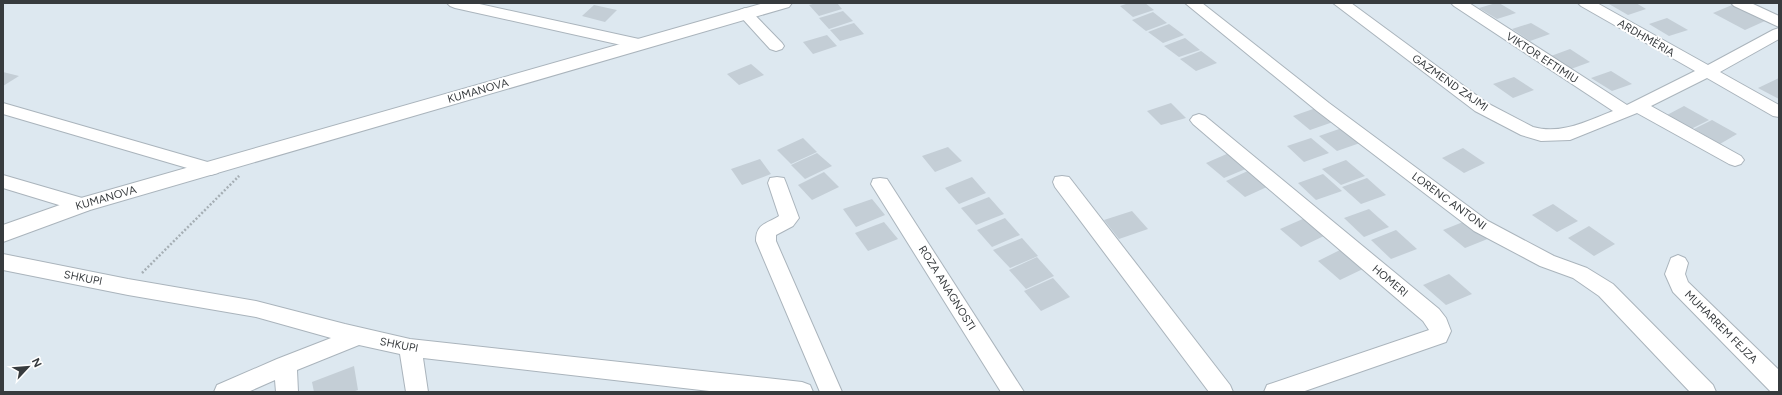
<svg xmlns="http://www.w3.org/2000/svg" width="1782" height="395" font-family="Figtree,sans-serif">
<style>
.building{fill:#c4ced6}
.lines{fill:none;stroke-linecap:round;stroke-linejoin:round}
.minor-casing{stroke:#aab4bc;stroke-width:2}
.major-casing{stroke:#aab4bc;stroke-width:2}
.path-far1{stroke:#a6afb5;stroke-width:2;stroke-dasharray:2 2;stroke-linecap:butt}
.path{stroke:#a6afb5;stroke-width:2.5;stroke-dasharray:2 2;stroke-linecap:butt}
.minor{fill:#fff;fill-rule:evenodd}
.major{fill:#fff;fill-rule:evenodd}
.labels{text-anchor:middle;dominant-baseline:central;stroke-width:4;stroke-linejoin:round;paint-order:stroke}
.street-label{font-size:11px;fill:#373b3e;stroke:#fff}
</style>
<rect width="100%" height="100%" fill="#dde8f0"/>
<g class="building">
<path d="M816,3H837L842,9L819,16L809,5Z"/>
<path d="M1129,3H1145L1154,10L1133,17L1120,6Z"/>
<path d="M1496,3H1499L1516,13L1497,19L1479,8Z"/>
<path d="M1611,3H1636L1646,9L1628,15L1609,4Z"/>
<path d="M594,5L617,10L605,22L582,16Z"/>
<path d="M1732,5L1765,21L1745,30L1713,13Z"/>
<path d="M843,11L853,21L829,29L819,18Z"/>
<path d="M1153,12L1167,23L1146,31L1132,20Z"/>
<path d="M1667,18L1688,30L1669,36L1649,24Z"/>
<path d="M854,23L864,34L840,41L830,30Z"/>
<path d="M1531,23L1550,34L1530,41L1512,29Z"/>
<path d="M1169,24L1184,35L1163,43L1148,32Z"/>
<path d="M827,35L837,46L813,54L803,42Z"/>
<path d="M1185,38L1200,50L1179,57L1164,46Z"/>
<path d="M1570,49L1590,62L1571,69L1551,56Z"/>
<path d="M1201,51L1217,63L1196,71L1180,59Z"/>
<path d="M751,64L764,75L739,85L727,74Z"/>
<path d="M1611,71L1632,84L1612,91L1591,78Z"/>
<path d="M3,72L19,76L3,86Z"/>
<path d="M1514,77L1534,90L1513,98L1493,84Z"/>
<path d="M1779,78V99L1758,88Z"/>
<path d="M1171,103L1186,118L1161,125L1147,111Z"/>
<path d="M1684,106L1709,120L1691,129L1667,115Z"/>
<path d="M1316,108L1333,122L1310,130L1293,116Z"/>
<path d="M1712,120L1737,134L1720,144L1694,129Z"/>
<path d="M1342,128L1360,143L1337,151L1319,136Z"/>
<path d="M803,138L817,152L791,164L777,150Z"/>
<path d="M1311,138L1329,153L1304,162L1287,146Z"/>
<path d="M948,147L962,161L935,172L922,156Z"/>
<path d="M1463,148L1485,163L1464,173L1442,158Z"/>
<path d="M817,153L832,166L805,179L791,165Z"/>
<path d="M1229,153L1248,168L1224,178L1206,163Z"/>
<path d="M760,159L771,174L742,185L731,169Z"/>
<path d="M1346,160L1365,176L1341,185L1322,169Z"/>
<path d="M1250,170L1269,186L1245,197L1226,181Z"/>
<path d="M824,172L839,187L812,200L798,185Z"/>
<path d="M1323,174L1342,191L1316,200L1298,183Z"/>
<path d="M972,177L986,193L959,204L945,188Z"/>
<path d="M1367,178L1386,195L1361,204L1342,187Z"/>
<path d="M989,197L1004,214L976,225L961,208Z"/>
<path d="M872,199L885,215L856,227L843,209Z"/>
<path d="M1553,204L1578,221L1557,232L1532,215Z"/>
<path d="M1369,209L1389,227L1364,237L1344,218Z"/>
<path d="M1132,211L1148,229L1119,239L1104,220Z"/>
<path d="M1005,218L1020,235L992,247L977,230Z"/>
<path d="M1305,218L1326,235L1301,247L1280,229Z"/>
<path d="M1468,220L1490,238L1465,248L1443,230Z"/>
<path d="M884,222L898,239L868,251L855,233Z"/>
<path d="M1589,226L1615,244L1594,256L1568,238Z"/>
<path d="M1396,230L1417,249L1391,259L1371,240Z"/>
<path d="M1022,238L1038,256L1010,268L993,250Z"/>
<path d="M1342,249L1365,268L1340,280L1318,261Z"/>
<path d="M1037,257L1054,276L1026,289L1009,270Z"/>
<path d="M1449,274L1472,294L1446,305L1423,285Z"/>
<path d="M1053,278L1070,297L1041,311L1024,291Z"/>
<path d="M354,366L358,390L352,392H314L312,382Z"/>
</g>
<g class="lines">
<g class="minor-casing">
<g id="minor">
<path d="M447,3H475L639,39L645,41L647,44L645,47L639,49L455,8L450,6Z"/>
<path d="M1185,3H1202L1329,103L1488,221L1554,256L1587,268L1613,284L1713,385L1716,392H1690L1599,296L1573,278L1540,266L1474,231L1317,111Z"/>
<path d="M1333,3H1351L1487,103L1533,127C1561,135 1587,121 1613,111L1454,6L1451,3H1469L1627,105L1695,71L1581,6L1578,3H1597L1708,65L1773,30L1779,28V39L1720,72L1779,105V117L1773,116L1707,78L1651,106L1741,156L1744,160L1741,164L1735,166L1729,164L1637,113L1570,140L1541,141L1521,135L1475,111Z"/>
<path d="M1731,3H1751L1779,16V27L1734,6Z"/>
<path d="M745,8L750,10L782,43L784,46L782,49L776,51L770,49L740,16L737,13L740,10Z"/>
<path d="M3,103L218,165L220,169L218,173L211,175L3,114Z"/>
<path d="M1199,114L1205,116L1439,309L1446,318L1451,331L1446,342L1302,392H1264L1267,385L1429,330L1423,321L1193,124L1190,120L1193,116Z"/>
<path d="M3,175L89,200L92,205L89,210L82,212L3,188Z"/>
<path d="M1062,176L1069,177L1230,385L1233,392H1209L1055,187L1053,182L1055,177Z"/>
<path d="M777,177L784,178L786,183L799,218L793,226L776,235V241L842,392H820L756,241C756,223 767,224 779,216L768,183L770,178Z"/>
<path d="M880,178L887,179L1024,392H1001L871,184L873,179Z"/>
<path d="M3,254L128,279L256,301L345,324L410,339L802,382L810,385L813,392H718L423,358L428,392H406L400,354L359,345L297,370L298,392H276L275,380L248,392H214L217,385L277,359L331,338L256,317L128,295L3,270Z"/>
<path d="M1678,255L1685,258L1688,263L1685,274L1688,282L1779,370V392H1771L1673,292L1665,274L1671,258Z"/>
</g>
</g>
<g class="major-casing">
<path id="major" d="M764,3H792L789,7L90,210L3,242V225L74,200Z"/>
</g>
<path class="path-far1" d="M238,177L239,176"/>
<path class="path" d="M142,273L239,176"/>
<use href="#minor" class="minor"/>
<use href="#major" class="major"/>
</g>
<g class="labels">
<g class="street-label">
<text transform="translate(1646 38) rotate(30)">ARDHMËRIA</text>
<text transform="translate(1542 58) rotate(33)">VIKTOR EFTIMIU</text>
<text transform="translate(1450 83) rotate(35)">GAZMEND ZAJMI</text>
<text transform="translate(478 91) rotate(-16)">KUMANOVA</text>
<text transform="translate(106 198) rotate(-16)">KUMANOVA</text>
<text transform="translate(1449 201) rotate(36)">LORENC ANTONI</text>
<text transform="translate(83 278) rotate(11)">SHKUPI</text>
<text transform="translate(1390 281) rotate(40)">HOMERI</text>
<text transform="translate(947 288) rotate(58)">ROZA ANAGNOSTI</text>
<text transform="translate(1721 327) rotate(45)">MUHARREM FEJZA</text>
<text transform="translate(399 345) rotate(11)">SHKUPI</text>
</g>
</g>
<rect width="1782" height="395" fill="none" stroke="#373b3e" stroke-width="8"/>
<g transform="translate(28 367) rotate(64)" stroke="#ffffff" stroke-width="3" paint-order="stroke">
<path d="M0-3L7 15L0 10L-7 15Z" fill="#373b3e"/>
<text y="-6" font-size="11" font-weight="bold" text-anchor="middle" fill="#373b3e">N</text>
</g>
</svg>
